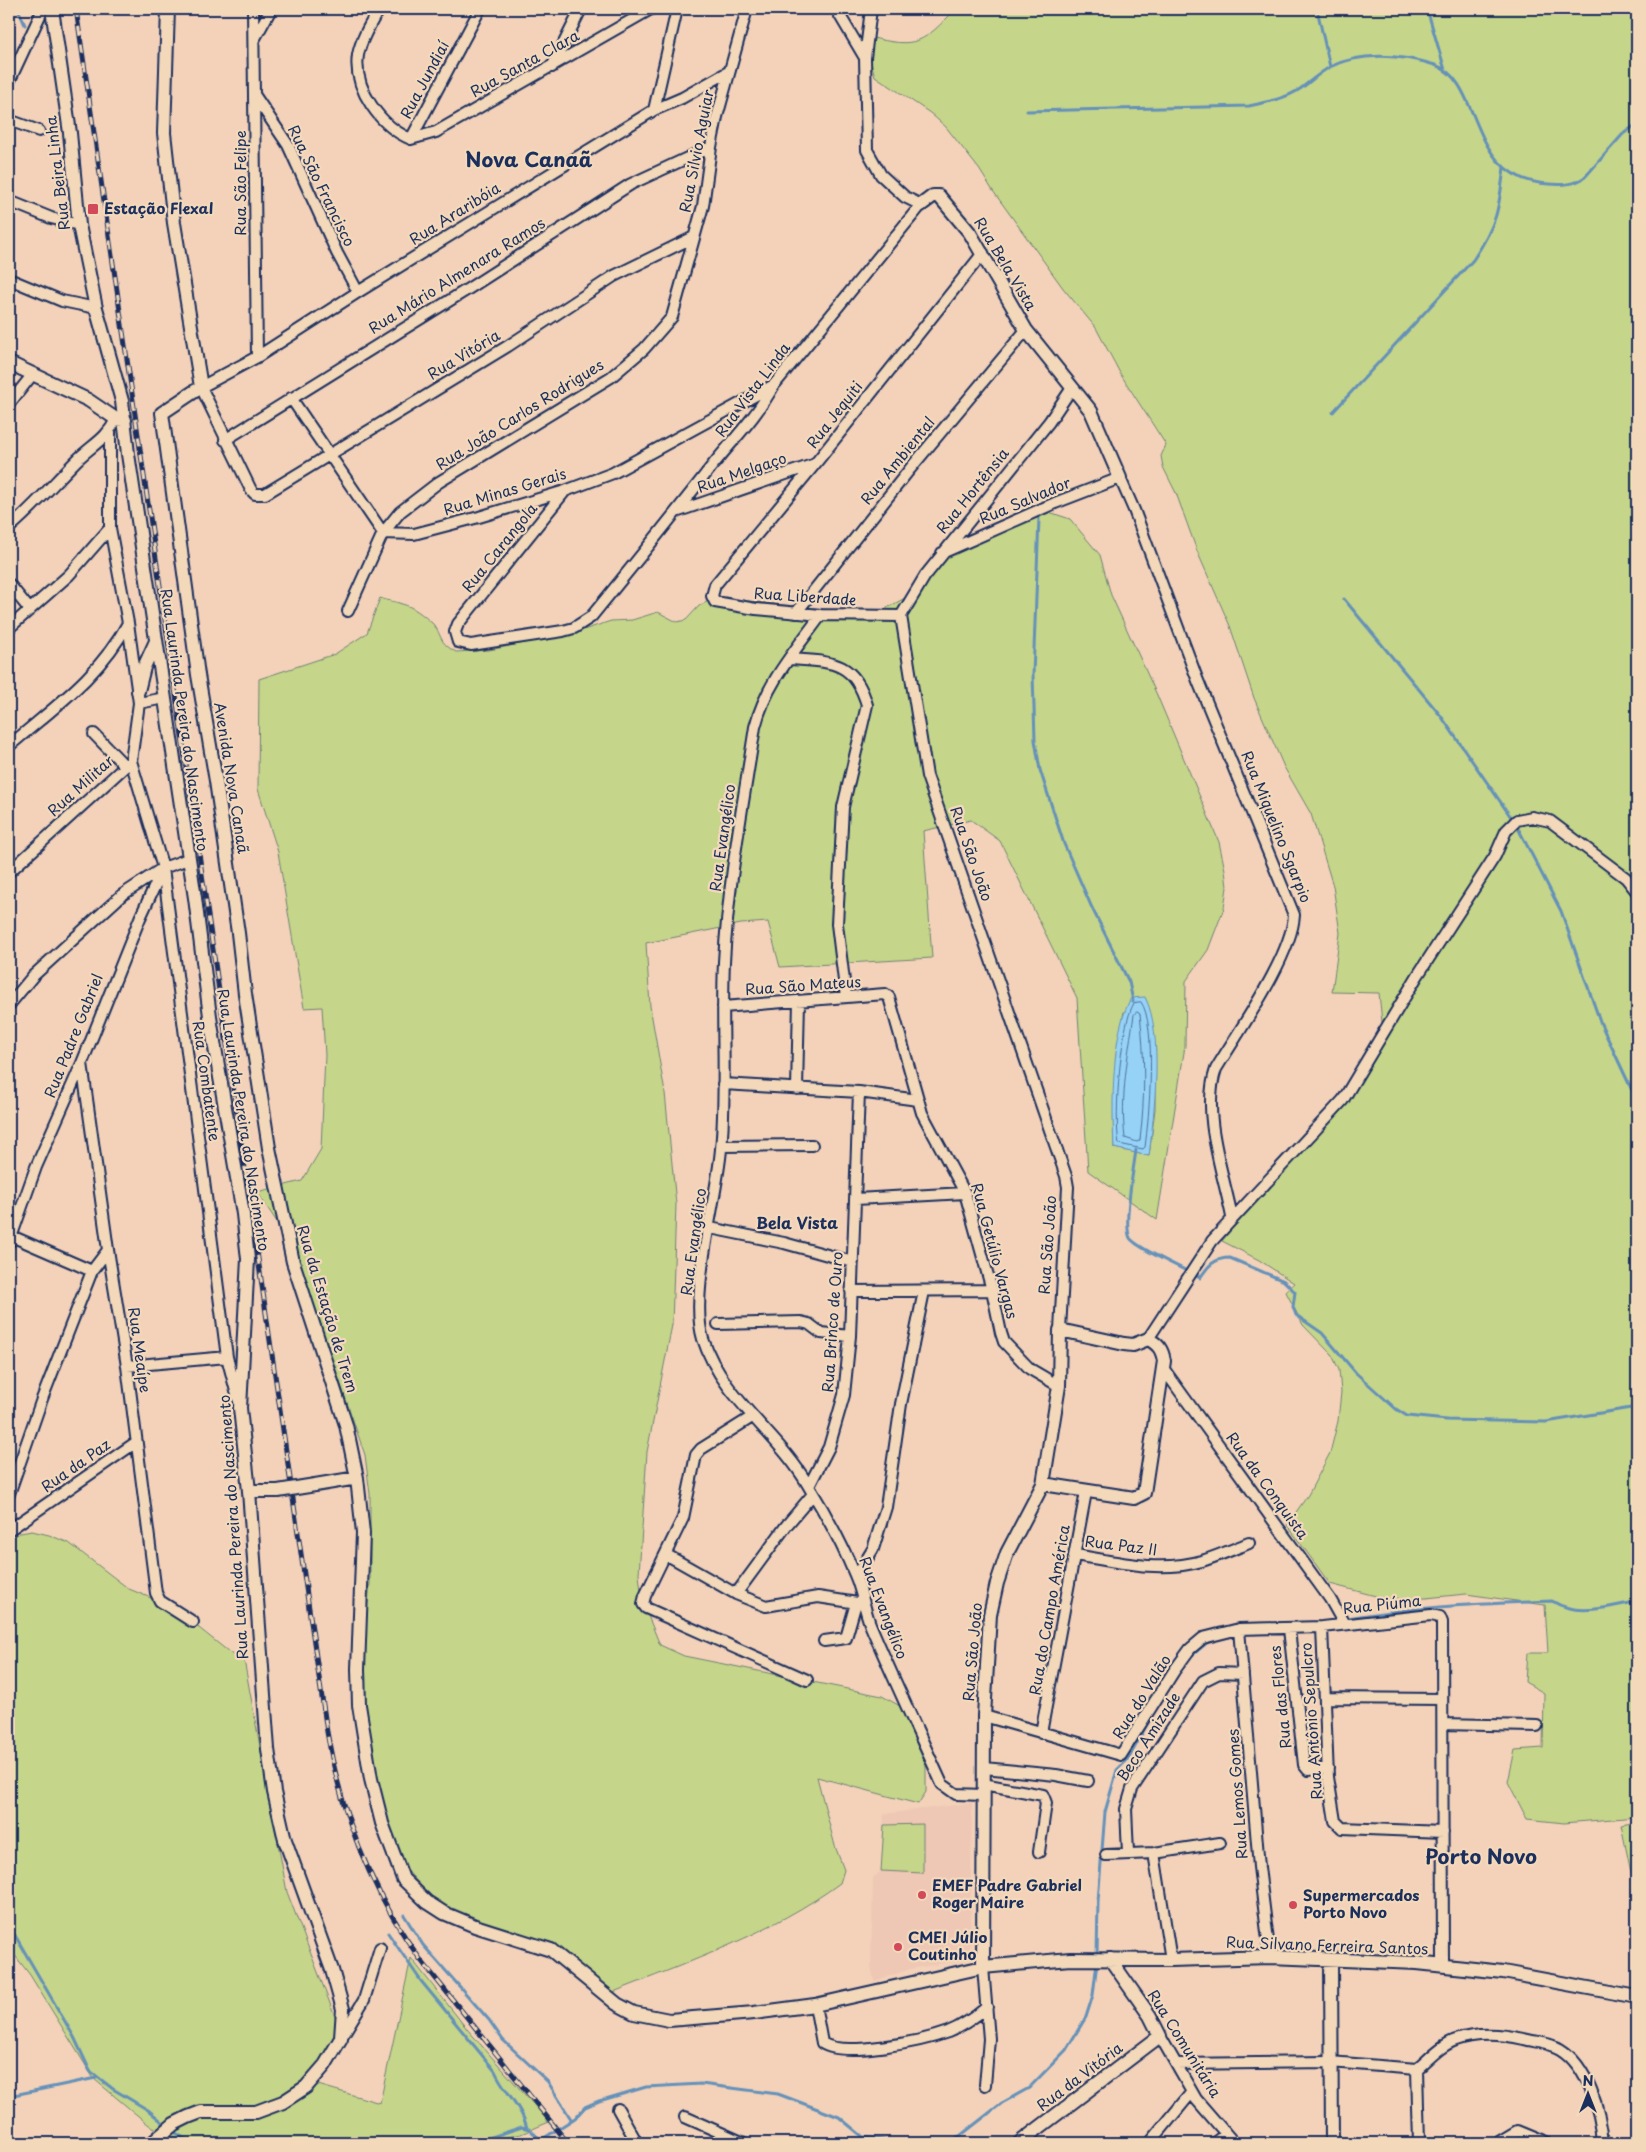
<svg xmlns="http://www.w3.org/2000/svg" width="1646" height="2152" viewBox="0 0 1646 2152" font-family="'Playpen Sans',sans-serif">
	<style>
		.built { fill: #efc7b5 }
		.green { fill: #c5d589; stroke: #708274; fill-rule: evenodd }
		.water { fill: #96d2f6; stroke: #6591b9 }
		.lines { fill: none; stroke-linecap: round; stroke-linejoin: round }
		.shore { stroke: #4c709b; stroke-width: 1 }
		.stream { stroke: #6591b9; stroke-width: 3 }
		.minor-casing { stroke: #1b2f5e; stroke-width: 14 }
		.tertiary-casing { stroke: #1b2f5e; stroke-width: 16 }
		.minor { stroke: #f3d8ba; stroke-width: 10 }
		.tertiary { stroke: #f3d8ba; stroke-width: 12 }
		.rail-casing { stroke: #1b2f5e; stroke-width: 5 }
		.rail { stroke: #f3d8ba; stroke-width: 3; stroke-dasharray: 9; stroke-linecap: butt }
		.tertiary-bridge-casing { stroke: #1b2f5e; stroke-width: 16; stroke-linecap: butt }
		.tertiary-bridge { stroke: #f3d8ba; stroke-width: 12 }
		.poi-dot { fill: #d1495b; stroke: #f3d8ba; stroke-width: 2 }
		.labels { text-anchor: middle; stroke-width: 4.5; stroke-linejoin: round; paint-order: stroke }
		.street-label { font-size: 15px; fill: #1b2f5e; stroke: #f3d8ba }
		.poi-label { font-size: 15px; font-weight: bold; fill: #1b2f5e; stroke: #f3d8ba; text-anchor: start }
		.neighbourhood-label { font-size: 16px; font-weight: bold; fill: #1b2f5e; stroke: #f3d8ba }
		.district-label { font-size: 20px; font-weight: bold; fill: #1b2f5e; stroke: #f3d8ba }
	</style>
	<rect width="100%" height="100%" fill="#f3d2b9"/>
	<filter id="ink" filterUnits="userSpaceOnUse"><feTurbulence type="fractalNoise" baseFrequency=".02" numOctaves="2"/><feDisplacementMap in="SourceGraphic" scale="10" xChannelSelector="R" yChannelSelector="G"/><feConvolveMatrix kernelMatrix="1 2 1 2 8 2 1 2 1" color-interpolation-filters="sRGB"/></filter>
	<g filter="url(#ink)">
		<!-- built -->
		<path class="built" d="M972 1803 970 1959 914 1968 874 1981 871 1966 873 1878 881 1871 884 1814Z"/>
		<!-- green -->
		<path class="green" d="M956 9H1637V1817L1564 1823 1527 1819 1508 1782 1515 1750 1543 1748 1544 1693 1525 1682 1527 1653H1548L1545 1605 1466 1594 1426 1598 1387 1599 1330 1584 1287 1525 1308 1495 1330 1453 1338 1421 1341 1392 1339 1370 1332 1355 1303 1325 1286 1292 1294 1283 1259 1260 1222 1241 1379 1049 1383 1032 1379 993 1332 992 1340 933 1333 886 1311 814 1284 767 1254 698 1230 626 1197 551 1176 493 1163 467 1161 456 1166 445 1121 375 1096 328 1063 288 993 191 979 169 946 127 930 113 875 76 870 60 872 51 869 37C918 49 922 43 956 9Z
			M1040 509 1070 519 1100 555 1111 595 1157 695 1219 842 1225 870 1227 887 1224 908 1208 950 1186 981 1185 1046 1157 1220 1088 1171 1077 998 1000 841 971 820 923 831 932 958 780 967 768 922 741 924 646 943 650 1006 665 1093 676 1204 672 1325 647 1452 639 1574 642 1601 660 1645 684 1656 882 1696 900 1706 926 1765V1792L918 1804 817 1777 835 1846 844 1870 840 1883C772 1933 689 1962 611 1993L509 1932 441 1908 385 1846 375 1825 368 1794 365 1763 360 1682 370 1584V1494L365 1455 293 1246 257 1192 302 1181 321 1149 325 1055 322 1007 304 1008 278 852 258 789 259 679 335 654 367 633 380 598C387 601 395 601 402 604 414 607 423 615 432 623 443 634 437 642 456 652L489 650 571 634 611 621 632 620 658 612 677 622 686 620 699 606 718 596 756 602 870 614 883 610 905 598 947 555ZM1124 1011 1155 1045V1109L1149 1156 1114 1148C1112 1102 1116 1057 1124 1011Z
			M32 1531 49 1535 69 1543 129 1589 156 1600 189 1620 234 1656 244 1660 287 1892 341 2032 335 2052 318 2085 380 2103 411 1958 467 2029 549 2122 521 2134 480 2143H187L149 2125 94 2079 30 1975 10 1949 9 1539 20 1533Z
			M1637 1822V1901L1621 1825Z
			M923 1824V1873L881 1871 884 1825Z"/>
		<!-- water -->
		<path class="water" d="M1145 997C1164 1034 1154 1114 1149 1156L1114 1148C1112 1107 1111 1033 1131 998Z"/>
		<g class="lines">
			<!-- shore -->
			<path class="shore" d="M1141 1002C1157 1023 1149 1119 1145 1147L1143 1149 1119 1144C1114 1117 1120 1026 1134 1003Z
				M1137 1012 1140 1014C1145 1056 1145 1098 1140 1140L1137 1142 1125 1138C1120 1098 1128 1055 1134 1015Z"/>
			<!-- stream -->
			<path class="stream" d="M18 9 25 25
				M1317 9 1330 67
				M1427 9 1445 70
				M1027 111 1249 106C1266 102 1285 99 1300 89 1310 82 1319 73 1330 67 1361 51 1403 55 1435 65 1484 82 1466 180 1549 184 1562 185 1574 185 1585 177L1623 134 1637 124
				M1333 412 1473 260C1497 224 1499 210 1504 167
				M1039 518 1033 675 1035 740 1040 770 1064 844 1092 908 1129 982 1133 1001
				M1344 599 1441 716 1513 820
				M1519 830 1561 911 1601 1024 1637 1101
				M1136 1150C1134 1167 1123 1224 1130 1238 1136 1248 1187 1270 1200 1278 1208 1266 1214 1258 1230 1258L1284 1281 1295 1292 1293 1307 1296 1315 1322 1333 1356 1373 1396 1409 1407 1416 1447 1420 1546 1422 1637 1407
				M1330 1621C1404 1607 1477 1604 1552 1601 1580 1618 1607 1606 1637 1602
				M1191 1656 1209 1641
				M404 1915 423 1945 489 2020 503 2040 548 2082 571 2119
				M9 1925 74 2037 90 2071 113 2089 148 2110 166 2125
				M388 1933 421 1981 495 2071C504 2091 522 2107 527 2128
				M1097 1956 1098 1901 1105 1812 1117 1770 1129 1758 1153 1713
				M9 2096 96 2078
				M173 2131 191 2143
				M473 2143 522 2127 529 2129 541 2140 575 2118 585 2107 599 2101 646 2087 701 2084 778 2094 839 2117 863 2137 904 2143
				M951 2143 1002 2103 1029 2088 1066 2050 1086 2017 1093 1995 1097 1962"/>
			<defs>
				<path id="minor" d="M253 9 257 357
					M379 9C371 23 361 39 358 55 353 89 381 127 411 139
					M836 9 865 58
					M255 38 271 9
					M552 67 581 9
					M9 82 43 9
					M255 96 288 145 337 253 358 292
					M654 110 677 9
					M9 120 39 131
					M411 139 436 132 651 9
					M411 139 480 9
					M9 201 51 218 79 225
					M694 237 614 276 508 346 265 494H255L251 490 201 387 257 357 358 292 654 110 682 98 728 72
					M9 279 62 301 96 308
					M291 398 383 533 414 534 479 517 565 491 613 473 774 385
					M9 404 33 374
					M225 440 468 289 631 184 711 147
					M565 491 458 624 455 632 458 642 471 645 563 631 574 628 591 617C632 567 672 517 712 466 734 439 757 416 774 385L921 205 905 197 881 175 867 150 865 58 871 9
					M679 511 815 464
					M9 528C34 507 54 483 77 460 92 445 107 439 116 419
					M942 553 1055 503 1120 478 1134 510 1198 681 1294 915C1292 956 1238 1032 1216 1069 1201 1113 1223 1172 1232 1217
					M9 584 30 610
					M348 611 383 533 400 512 439 482 611 377 644 349 672 317 703 206 711 147 717 117 747 9
					M796 613 910 469 1026 330
					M821 615C795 651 766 683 755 727 743 805 728 883 724 962 721 1024 727 1087 721 1149 717 1199 689 1294 703 1339 722 1398 778 1433 808 1485 826 1514 842 1544 855 1575 862 1591 864 1608 870 1624 893 1678 918 1731 942 1784L956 1794 983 1795
					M901 616 927 776 1066 1176 1068 1187 1060 1330
					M901 616 821 615 756 609 715 602 712 596 715 585 815 464 983 253
					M901 616 925 576 1049 422 1072 388
					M9 628 69 575 110 528
					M790 659C829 662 854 659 867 705L843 807 837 924 846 997
					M139 703 165 698
					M94 734 125 766
					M9 746C53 708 100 676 128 623
					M131 761 163 868 227 1357 238 1399
					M9 872 131 761 139 703 128 623 110 528V432
					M9 1005 33 976 122 895 163 868
					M723 1007 885 994 889 997 922 1113 965 1193 992 1290 1001 1333 1004 1342 1030 1369 1059 1386
					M82 1063 108 1250 127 1366 156 1593 160 1601 193 1622
					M723 1084 859 1092 918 1100
					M797 1089 799 1001
					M722 1146 812 1145
					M856 1199 965 1193
					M710 1228 784 1243 853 1262
					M9 1235 92 1271
					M9 1243 36 1167 82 1063 140 918 163 868 188 859
					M851 1291 992 1290
					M718 1324 801 1322 809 1324 821 1333 850 1336
					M1148 1339 1212 1241 1343 1100 1418 975 1495 856 1506 831 1517 820 1532 817 1550 821 1626 878 1637 892
					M127 1366 227 1357
					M1163 1368 1330 1599 1344 1624
					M752 1417 701 1449 696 1455 683 1518 645 1596 643 1604 646 1608 807 1680
					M809 1486 829 1447 844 1395 850 1336 859 1092
					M9 1494 42 1399 92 1271 108 1250
					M9 1530 135 1443
					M667 1555 736 1594 766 1606 818 1597 864 1604
					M1075 1555C1117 1562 1160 1573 1202 1561 1218 1556 1234 1549 1249 1543
					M856 1577 873 1549 886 1507 901 1404 924 1291
					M736 1594 786 1526 813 1494
					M1322 1627 1328 1777 1335 1821 1342 1828 1443 1832
					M1239 1629 1259 1867 1270 1957
					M1289 1629 1304 1765 1308 1770 1328 1768
					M824 1641 846 1638 856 1603
					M1325 1698 1442 1699
					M984 1716 1121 1755 1174 1671 1190 1649 1203 1638 1239 1629 1322 1627 1431 1615 1440 1617 1442 1622 1443 1965
					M1443 1724 1537 1726
					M1041 1733 1086 1492
					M984 1768 1056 1775 1088 1781
					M983 1784 1043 1795 1046 1803 1039 1852
					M1128 1853 1126 1809 1132 1789 1203 1681 1219 1673 1243 1674
					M1154 1853 1171 1960
					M1106 1855 1154 1853 1220 1843
					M983 1967 989 2039 985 2085
					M815 2005 822 2043C844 2058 923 2041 948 2032 963 2026 974 2018 987 2007
					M1160 2036 1196 2099 1234 2143
					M341 2038 364 2000 380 1948
					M1176 2064 1330 2062 1417 2069
					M618 2109 637 2143
					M685 2117 744 2143
					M1150 2143 1192 2092
					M1214 2143 1226 2134
					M1419 2143 1417 2069C1429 2059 1441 2045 1456 2040 1478 2032 1502 2034 1524 2039 1535 2042 1550 2043 1560 2049 1588 2066 1601 2113 1603 2143
					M1498 2143 1518 2131 1547 2143"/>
				<path id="tertiary" d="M52 9 70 133 79 225 96 308 122 401 128 454 195 898 211 1024 243 1214 248 1259 240 1408 249 1491 268 1749 274 1792 285 1840 332 1970 343 2009 341 2038 325 2065 306 2087 283 2102 256 2112H201L188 2117 174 2124 152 2143
					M168 9 164 133 174 223 201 387 162 413 198 675 216 781 238 933 245 994 269 1148 293 1262 346 1425 357 1478 363 1533 358 1669 359 1705 371 1779 382 1823 403 1879 427 1902 444 1913 475 1926 551 1950 617 2004 634 2013 669 2020 754 2013 815 2005 983 1967 1070 1959 1171 1960 1270 1957 1417 1963 1503 1972 1637 1997
					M921 205 933 196H939L970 233 1026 330 1091 411 1120 478
					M9 363 88 400 116 419 125 420
					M138 691 144 667 156 641
					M315 1485 357 1478
					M249 1491H278
					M1331 1960 1332 2143
					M983 1967 984 1716 990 1615 997 1583 1007 1553 1043 1484 1059 1386 1060 1330 1124 1344 1133 1345 1148 1339C1158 1344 1162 1349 1164 1361L1144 1493 1134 1498 1043 1484
					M1019 2143 1160 2036 1150 2016 1110 1959"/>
			</defs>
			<!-- minor casing -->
			<use href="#minor" class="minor-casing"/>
			<!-- tertiary casing -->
			<use href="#tertiary" class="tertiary-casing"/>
			<!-- minor -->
			<use href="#minor" class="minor"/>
			<!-- tertiary -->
			<use href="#tertiary" class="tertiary"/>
			<defs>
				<path id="rail" d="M76 9 327 1732C341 1814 371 1891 420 1959L568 2143"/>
			</defs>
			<!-- rail casing -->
			<use href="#rail" class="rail-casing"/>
			<!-- rail -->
			<use href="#rail" class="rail"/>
			<defs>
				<path id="tertiary-bridge" d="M278 1491 315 1485"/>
			</defs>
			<!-- tertiary-bridge casing -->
			<use href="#tertiary-bridge" class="tertiary-bridge-casing"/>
			<!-- tertiary-bridge -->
			<use href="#tertiary-bridge" class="tertiary-bridge"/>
		</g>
	</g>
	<!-- markers -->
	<g class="poi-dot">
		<rect x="87" y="203" width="12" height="12" rx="2.5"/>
		<circle cx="922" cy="1895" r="5"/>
		<circle cx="1293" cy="1905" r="5"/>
		<circle cx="898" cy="1947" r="5"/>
	</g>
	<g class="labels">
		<!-- street labels -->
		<g class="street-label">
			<text transform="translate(525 64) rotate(-29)" y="5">Rua Santa Clara</text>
			<text transform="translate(425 80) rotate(-62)" y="5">Rua Jundiaí</text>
			<text transform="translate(697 151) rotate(-79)" y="5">Rua Silvio Aguiar</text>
			<text transform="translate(58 173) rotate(-97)" y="5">Rua Beira Linha</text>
			<text transform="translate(241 183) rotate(-90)" y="5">Rua São Felipe</text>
			<text transform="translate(321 186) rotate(64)" y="5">Rua São Francisco</text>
			<text transform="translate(455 214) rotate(-32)" y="5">Rua Araribóia</text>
			<text transform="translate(1005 264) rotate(59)" y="5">Rua Bela Vista</text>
			<text transform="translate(457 276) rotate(-32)" y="5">Rua Mário Almenara Ramos</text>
			<text transform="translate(464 355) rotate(-31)" y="5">Rua Vitória</text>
			<text transform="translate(753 390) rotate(-53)" y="5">Rua Vista Linda</text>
			<text transform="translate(520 415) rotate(-32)" y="5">Rua João Carlos Rodrigues</text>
			<text transform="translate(835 415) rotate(-52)" y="5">Rua Jequiti</text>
			<text transform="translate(898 461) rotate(-51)" y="5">Rua Ambiental</text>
			<text transform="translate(742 473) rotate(-19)" y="5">Rua Melgaço</text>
			<text transform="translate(973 491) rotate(-51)" y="5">Rua Hortênsia</text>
			<text transform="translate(505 492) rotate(-17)" y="5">Rua Minas Gerais</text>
			<text transform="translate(1025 501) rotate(-23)" y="5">Rua Salvador</text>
			<text transform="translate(500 548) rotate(-51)" y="5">Rua Carangola</text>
			<text transform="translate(805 597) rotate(4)" y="5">Rua Liberdade</text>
			<text transform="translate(184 720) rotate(82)" y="5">Rua Laurinda Pereira do Nascimento</text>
			<text transform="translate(231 778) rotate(81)" y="5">Avenida Nova Canaã</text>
			<text transform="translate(81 786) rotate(-42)" y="5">Rua Militar</text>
			<text transform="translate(1276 827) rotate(68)" y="5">Rua Miquelino Sgarpio</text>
			<text transform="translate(723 838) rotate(-82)" y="5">Rua Evangélico</text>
			<text transform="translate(971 854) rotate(71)" y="5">Rua São João</text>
			<text transform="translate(803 986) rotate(-4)" y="5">Rua São Mateus</text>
			<text transform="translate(74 1036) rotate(-68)" y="5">Rua Padre Gabriel</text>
			<text transform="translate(206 1081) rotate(82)" y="5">Rua Combatente</text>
			<text transform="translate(243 1120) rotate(81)" y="5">Rua Laurinda Pereira do Nascimento</text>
			<text transform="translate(694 1242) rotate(-82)" y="5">Rua Evangélico</text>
			<text transform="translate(1048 1245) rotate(-86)" y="5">Rua São João</text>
			<text transform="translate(994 1251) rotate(75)" y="5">Rua Getúlio Vargas</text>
			<text transform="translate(327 1309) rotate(73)" y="5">Rua da Estação de Trem</text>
			<text transform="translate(833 1322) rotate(-86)" y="5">Rua Brinco de Ouro</text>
			<text transform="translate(139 1350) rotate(82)" y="5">Rua Meaípe</text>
			<text transform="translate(76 1466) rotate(-35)" y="5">Rua da Paz</text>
			<text transform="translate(1267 1486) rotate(54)" y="5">Rua da Conquista</text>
			<text transform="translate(234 1527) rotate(-94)" y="5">Rua Laurinda Pereira do Nascimento</text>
			<text transform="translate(1121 1546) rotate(7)" y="5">Rua Paz II</text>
			<text transform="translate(1382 1605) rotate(-6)" y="5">Rua Piúma</text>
			<text transform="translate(883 1608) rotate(69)" y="5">Rua Evangélico</text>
			<text transform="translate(1050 1610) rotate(-80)" y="5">Rua do Campo América</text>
			<text transform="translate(973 1652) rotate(-85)" y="5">Rua São João</text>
			<text transform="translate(1142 1697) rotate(-58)" y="5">Rua do Valão</text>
			<text transform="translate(1281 1697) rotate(-96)" y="5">Rua das Flores</text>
			<text transform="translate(1312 1721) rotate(-94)" y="5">Rua Antônio Sepulcro</text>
			<text transform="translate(1149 1737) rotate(-57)" y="5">Beco Amizade</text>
			<text transform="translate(1238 1794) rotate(-94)" y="5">Rua Lemos Gomes</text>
			<text transform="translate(1327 1946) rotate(2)" y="5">Rua Silvano Ferreira Santos</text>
			<text transform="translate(1184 2044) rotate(58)" y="5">Rua Comunitária</text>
			<text transform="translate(1080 2077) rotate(-37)" y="5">Rua da Vitória</text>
		</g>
		<!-- poi labels -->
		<g class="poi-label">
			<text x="104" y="214">Estação Flexal</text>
			<text x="932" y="1891">EMEF Padre Gabriel<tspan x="932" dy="17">Roger Maire</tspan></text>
			<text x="1303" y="1901">Supermercados<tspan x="1303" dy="17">Porto Novo</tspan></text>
			<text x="908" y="1943">CMEI Júlio<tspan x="908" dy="17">Coutinho</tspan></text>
		</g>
		<!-- neighbourhood labels -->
		<g class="neighbourhood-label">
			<text x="797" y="1229">Bela Vista</text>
		</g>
		<!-- district labels -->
		<g class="district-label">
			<text x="529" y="167">Nova Canaã</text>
			<text x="1481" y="1864">Porto Novo</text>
		</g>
	</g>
	<!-- margin -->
	<rect width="1646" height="2152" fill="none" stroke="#f3d8ba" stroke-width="30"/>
	<rect x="15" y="15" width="1616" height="2122" fill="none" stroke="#1b2f5e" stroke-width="2" filter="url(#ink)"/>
	<!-- north arrow -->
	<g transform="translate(1588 2094)" stroke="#f3d8ba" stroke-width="4" paint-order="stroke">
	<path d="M0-4L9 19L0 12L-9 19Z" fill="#1b2f5e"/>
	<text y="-8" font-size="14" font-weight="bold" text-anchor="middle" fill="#1b2f5e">N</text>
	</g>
</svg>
